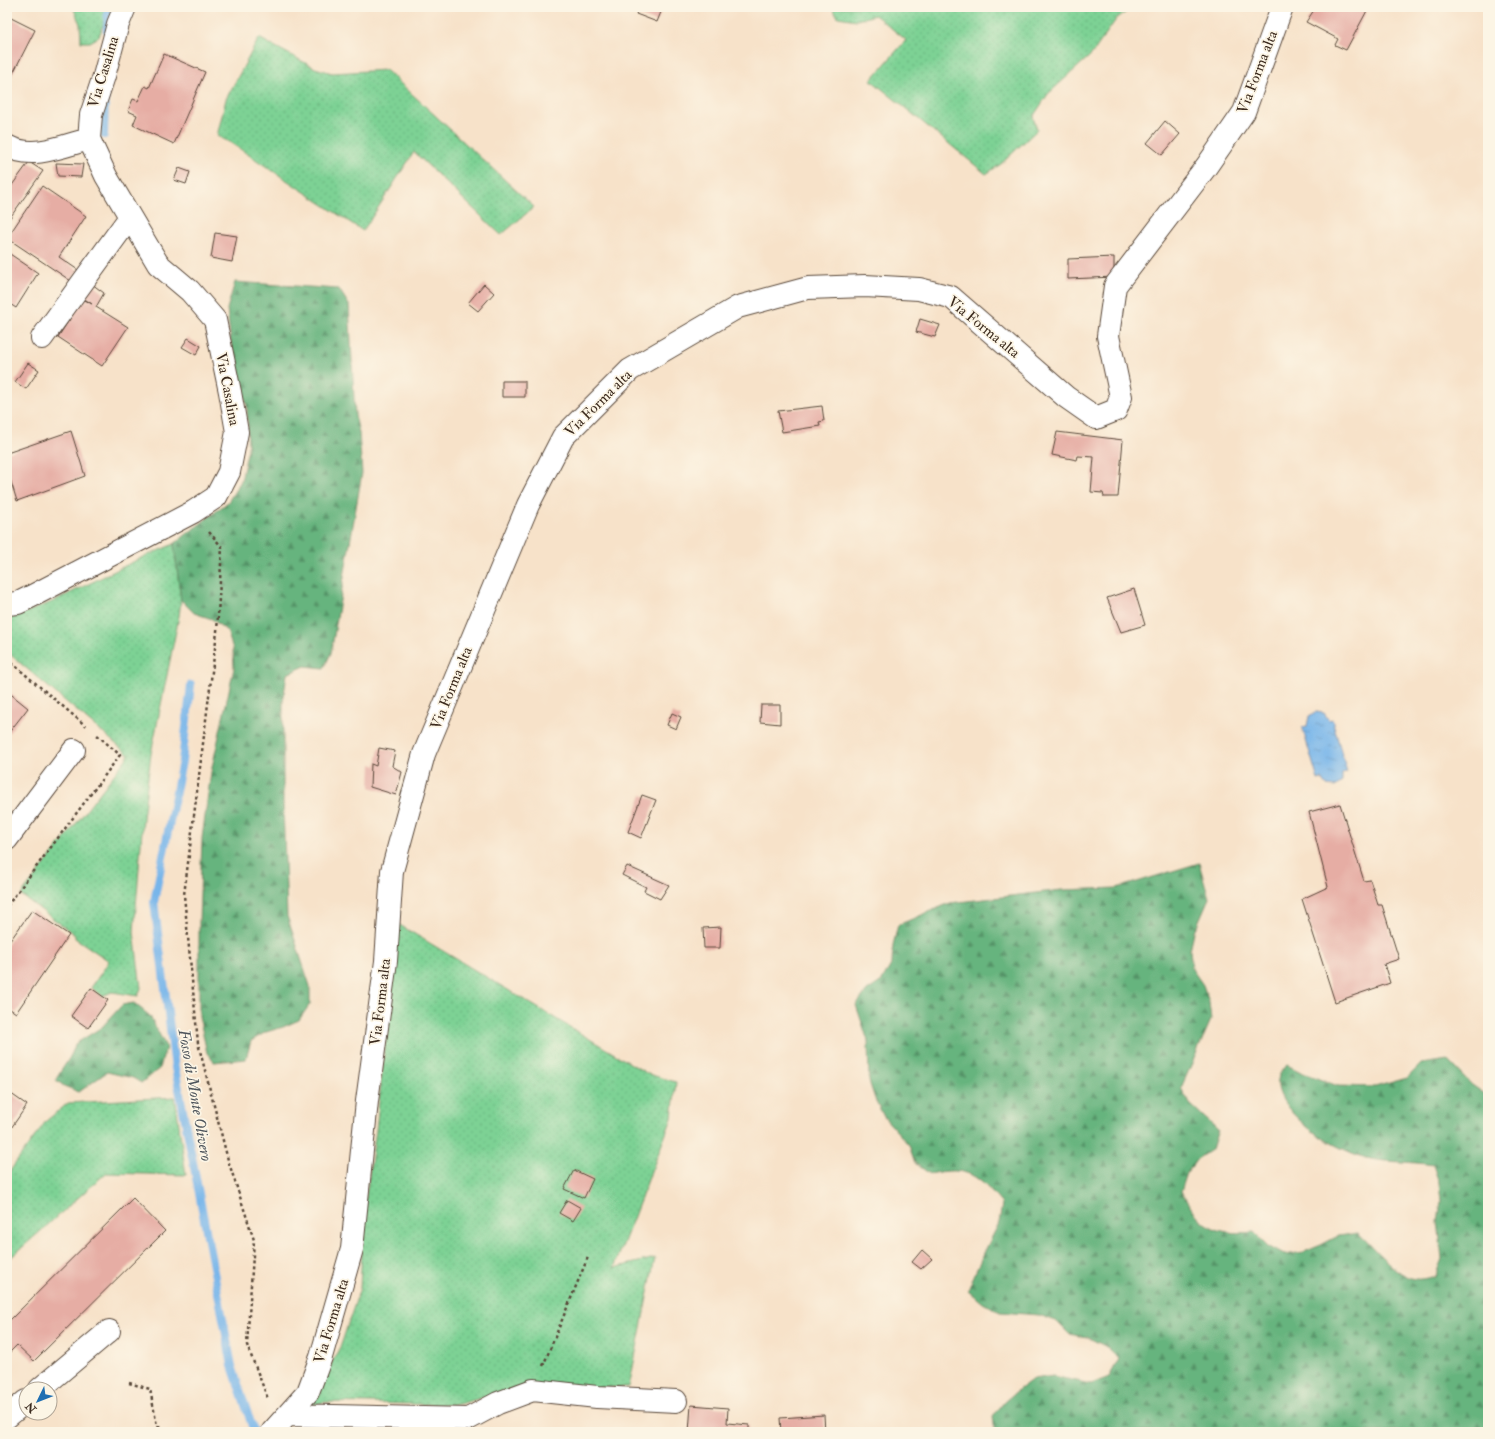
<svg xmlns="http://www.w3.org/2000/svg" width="1495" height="1439" viewBox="0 0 1495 1439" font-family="'IM FELL Double Pica',serif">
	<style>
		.grass { fill: url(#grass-dots); stroke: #5c7e59 }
		.forest { fill: url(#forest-firs); stroke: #506f4e }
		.water { fill: url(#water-ripples); stroke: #597084 }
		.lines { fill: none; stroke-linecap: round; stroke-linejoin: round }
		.stream { stroke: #77b5ea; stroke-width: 8 }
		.building { fill: #e6ada4 }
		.street-casing { stroke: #574638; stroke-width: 24 }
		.path { stroke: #574638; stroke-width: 2.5; stroke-dasharray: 3 3; stroke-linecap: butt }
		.street { stroke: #fff; stroke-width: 22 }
		.labels { text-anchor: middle; stroke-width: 3.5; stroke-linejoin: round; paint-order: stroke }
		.street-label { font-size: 15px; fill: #3b2a1e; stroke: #fcf5e5 }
		.water-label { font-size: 16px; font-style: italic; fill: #4d545b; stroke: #fcf5e5 }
	</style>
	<defs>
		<pattern id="grass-dots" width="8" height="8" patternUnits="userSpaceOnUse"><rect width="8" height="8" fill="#7dd294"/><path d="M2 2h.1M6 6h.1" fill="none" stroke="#6db47f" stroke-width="1.8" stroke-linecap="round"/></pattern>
		<pattern id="forest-firs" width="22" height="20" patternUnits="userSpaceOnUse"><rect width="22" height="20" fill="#66b47e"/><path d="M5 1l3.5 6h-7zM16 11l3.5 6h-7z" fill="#559367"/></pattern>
		<pattern id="water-ripples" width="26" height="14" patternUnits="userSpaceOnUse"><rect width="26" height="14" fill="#77b5ea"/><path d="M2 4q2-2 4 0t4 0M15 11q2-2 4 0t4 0" fill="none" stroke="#6393bd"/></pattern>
	</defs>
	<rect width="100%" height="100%" fill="#fcf5e5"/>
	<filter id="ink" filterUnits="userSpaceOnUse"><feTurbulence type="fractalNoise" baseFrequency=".025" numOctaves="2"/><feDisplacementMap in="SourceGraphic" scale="8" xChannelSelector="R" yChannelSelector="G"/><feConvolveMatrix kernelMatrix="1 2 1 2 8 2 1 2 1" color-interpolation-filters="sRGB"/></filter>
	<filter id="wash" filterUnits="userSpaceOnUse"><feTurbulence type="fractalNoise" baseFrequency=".012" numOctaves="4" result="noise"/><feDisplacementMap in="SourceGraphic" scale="16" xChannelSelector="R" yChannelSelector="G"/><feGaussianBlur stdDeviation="0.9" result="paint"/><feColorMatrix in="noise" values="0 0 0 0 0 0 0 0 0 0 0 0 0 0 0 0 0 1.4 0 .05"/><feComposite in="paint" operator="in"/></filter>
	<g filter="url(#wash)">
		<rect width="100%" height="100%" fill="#f7e2c9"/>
		<!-- grass -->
		<path class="grass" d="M73 7H109L99 37 90 42H81L80 24Z
			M832 7H1134L1117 18 1092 54 1048 94 1033 117 1037 130 1001 164 986 174 871 80 906 40 875 15 857 20 838 17Z
			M259 38 315 68 332 73 386 70 534 207 501 235 414 152 363 231 231 143 217 136 226 99Z
			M174 544 181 600 179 616 151 754 143 818 134 932 141 988 138 996 112 992 102 996 91 988 109 961 75 938V935L21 895 129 755 7 652V620L52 602 141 558Z
			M398 924 648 1074 676 1082 672 1118 614 1268 655 1258 629 1387 516 1389 455 1405 325 1402 309 1406 341 1345 360 1288 364 1209 376 1130Z
			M175 1097 186 1175 106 1173 7 1261V1175L46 1121 68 1103Z"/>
		<!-- forest -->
		<path class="forest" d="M235 282 339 289 349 305 355 415 359 433 362 473 331 653 324 668 305 666 287 674 283 701V806L287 916 310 986V1004L299 1020 283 1027 266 1032 251 1041 246 1059 214 1062 207 1053 199 1016V922L202 838 211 772 234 668 233 649 227 631 212 619 194 613 181 600 174 544 228 502 241 481 248 449 247 407 231 343 227 309Z
			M1199 863 1209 898 1194 932 1190 950 1192 969 1203 985 1209 1002 1211 1020 1181 1088 1190 1104 1218 1130 1212 1149 1197 1159 1187 1173 1181 1191C1199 1225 1215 1236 1254 1232L1268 1246 1284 1255 1304 1252 1321 1245 1338 1236 1358 1233C1372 1245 1397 1278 1417 1279 1422 1280 1430 1277 1435 1276L1442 1259 1438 1221 1441 1202 1439 1183 1433 1165C1412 1161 1378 1163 1360 1156 1346 1151 1330 1143 1318 1135 1299 1122 1260 1088 1287 1065L1303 1073 1338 1086 1375 1087 1407 1078 1421 1064 1448 1060 1472 1085 1488 1096V1432H995L993 1417 1004 1402 1018 1390 1033 1379 1053 1376 1091 1384 1109 1377 1119 1359 1105 1346 1087 1337 1069 1334 1056 1321 1039 1315 1000 1312 983 1303 968 1290 981 1259 999 1223 1002 1204C978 1176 969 1165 930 1174L915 1163 909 1145 884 1117 875 1099 869 1081 868 1041 856 1005 867 991 882 981 892 963 893 945 898 925 950 903 1062 890 1117 888Z
			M134 1003 150 1016 166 1047 160 1068 141 1083 133 1078 107 1072 79 1092 64 1086 56 1080C62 1067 72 1058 75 1044L102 1027 122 1005Z"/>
		<!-- water -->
		<path class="water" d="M1316 712 1324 713 1329 720 1332 719 1347 772 1342 773V782L1335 787 1327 786 1322 779 1318 780 1302 727 1307 726 1309 716Z"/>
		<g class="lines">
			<!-- stream -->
			<path class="stream" d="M107 30 108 7
				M104 135 105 98
				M191 685 182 761 154 902 175 1068 232 1366 253 1429"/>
		</g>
		<g id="blocks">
			<!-- building -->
			<path class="building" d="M639 7H663L657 22 636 14Z
				M1316 7H1369L1346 50 1335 45 1338 39 1306 22Z
				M7 16 35 30 7 85Z
				M164 54 205 72 174 144 133 125 137 115 128 111 133 99 138 101 145 86 149 88Z
				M1165 121 1180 134 1162 155 1147 143Z
				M29 162 43 171 7 222V192Z
				M56 163 83 164 81 177 58 176Z
				M179 168 190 172 186 184 174 180Z
				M42 186 86 216 59 257 78 270 71 281 7 238Z
				M215 233 237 236 232 262 211 258Z
				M7 252 38 273 16 308 7 302Z
				M1114 257V277L1068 279V259Z
				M92 284 104 293 96 307 128 327 102 366 58 337 83 299 92 304 83 298Z
				M484 284 494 293 478 311 468 303Z
				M920 319 940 325 935 337 916 332Z
				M188 338 201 346 196 355 182 347Z
				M28 363 39 370 26 389 15 382Z
				M502 381H525V397H502Z
				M822 406 824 421 819 422 820 426 782 432 778 411Z
				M71 431 85 476 17 501 7 469V453Z
				M1057 432 1123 440 1118 497H1104L1103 493 1091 492 1094 457 1078 456 1077 460 1052 455Z
				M1134 589 1145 625 1121 632 1107 598Z
				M7 691 28 708 7 735Z
				M761 705H780V724L760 722Z
				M672 713 681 717 676 729 667 725Z
				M379 748 395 751 392 766 402 772 396 795 370 787 371 764 376 766Z
				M642 795 656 800 641 838 628 832Z
				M1340 804 1364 881 1370 880 1378 905H1382L1399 959 1384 964 1390 983 1335 1002 1302 899 1328 887 1309 812Z
				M627 866 669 885 660 899 644 891 646 887 622 875Z
				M32 910 69 935 16 1013 7 1007V945Z
				M721 927 720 948H704L703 928Z
				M91 988 108 1000 88 1028 71 1016Z
				M7 1091 27 1105 7 1134Z
				M574 1170 593 1179 584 1198 564 1189Z
				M133 1198 165 1231 34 1361 17 1345 7 1355V1323Z
				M567 1200 581 1208 573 1221 559 1213Z
				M922 1250 932 1259 921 1269 912 1262Z
				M691 1405 728 1408 727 1423 749 1425V1432H689Z
				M824 1415 825 1432H781L780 1418Z"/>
		</g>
	</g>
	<g filter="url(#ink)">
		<use href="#blocks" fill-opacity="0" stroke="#574638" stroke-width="1"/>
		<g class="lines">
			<defs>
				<path id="street" d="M7 146C32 160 63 146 89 139
					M42 338 130 217
					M7 604 18 603 34 595 193 512 216 497 229 472 237 432 230 392 215 320 190 291 158 264 106 176 89 139 91 115 104 76 118 24 125 7
					M7 839 74 750
					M40 1389 109 1331
					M288 1415 468 1419 498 1403 533 1390 597 1397 676 1401
					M7 1417 26 1401
					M272 1432 308 1392 321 1357 352 1249 367 1101 386 961 392 871 424 754 528 505 563 437 630 370 738 307 808 288 865 286 919 289 951 297 1066 397 1096 418 1116 410 1121 397 1108 336 1115 286 1206 167 1244 112 1282 7"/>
			</defs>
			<!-- street casing -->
			<use href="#street" class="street-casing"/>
			<!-- path -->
			<path class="path" d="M209 532 222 547 217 632 184 895 198 1043 228 1160 254 1240 247 1345 268 1399
				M7 659 86 726
				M7 906 120 755 96 734
				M543 1366 588 1257
				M129 1383 150 1389 157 1426 168 1432"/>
			<!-- street -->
			<use href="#street" class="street"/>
		</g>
	</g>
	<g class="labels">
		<!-- street labels -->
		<g class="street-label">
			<text transform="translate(103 72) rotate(-73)" y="5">Via Casalina</text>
			<text transform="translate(1257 72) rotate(-69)" y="5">Via Forma alta</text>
			<text transform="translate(984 327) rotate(39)" y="5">Via Forma alta</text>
			<text transform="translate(228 389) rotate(79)" y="5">Via Casalina</text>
			<text transform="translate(598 403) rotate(-45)" y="5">Via Forma alta</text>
			<text transform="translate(451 688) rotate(-68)" y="5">Via Forma alta</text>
			<text transform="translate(380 1002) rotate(-83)" y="5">Via Forma alta</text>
			<text transform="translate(331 1321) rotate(-73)" y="5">Via Forma alta</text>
		</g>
		<!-- water labels -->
		<g class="water-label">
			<text transform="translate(196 1095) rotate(80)" y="6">Fosso di Monte Olivero</text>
		</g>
	</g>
	<!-- margin -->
	<rect width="1495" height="1439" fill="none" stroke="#fcf5e5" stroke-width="24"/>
	<!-- north arrow -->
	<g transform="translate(38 1401) rotate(227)"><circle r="19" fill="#fcf5e5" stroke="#afa495"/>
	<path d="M0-3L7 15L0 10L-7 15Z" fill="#1f6fb2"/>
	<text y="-6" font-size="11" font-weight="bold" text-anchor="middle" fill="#3b2a1e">N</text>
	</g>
</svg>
